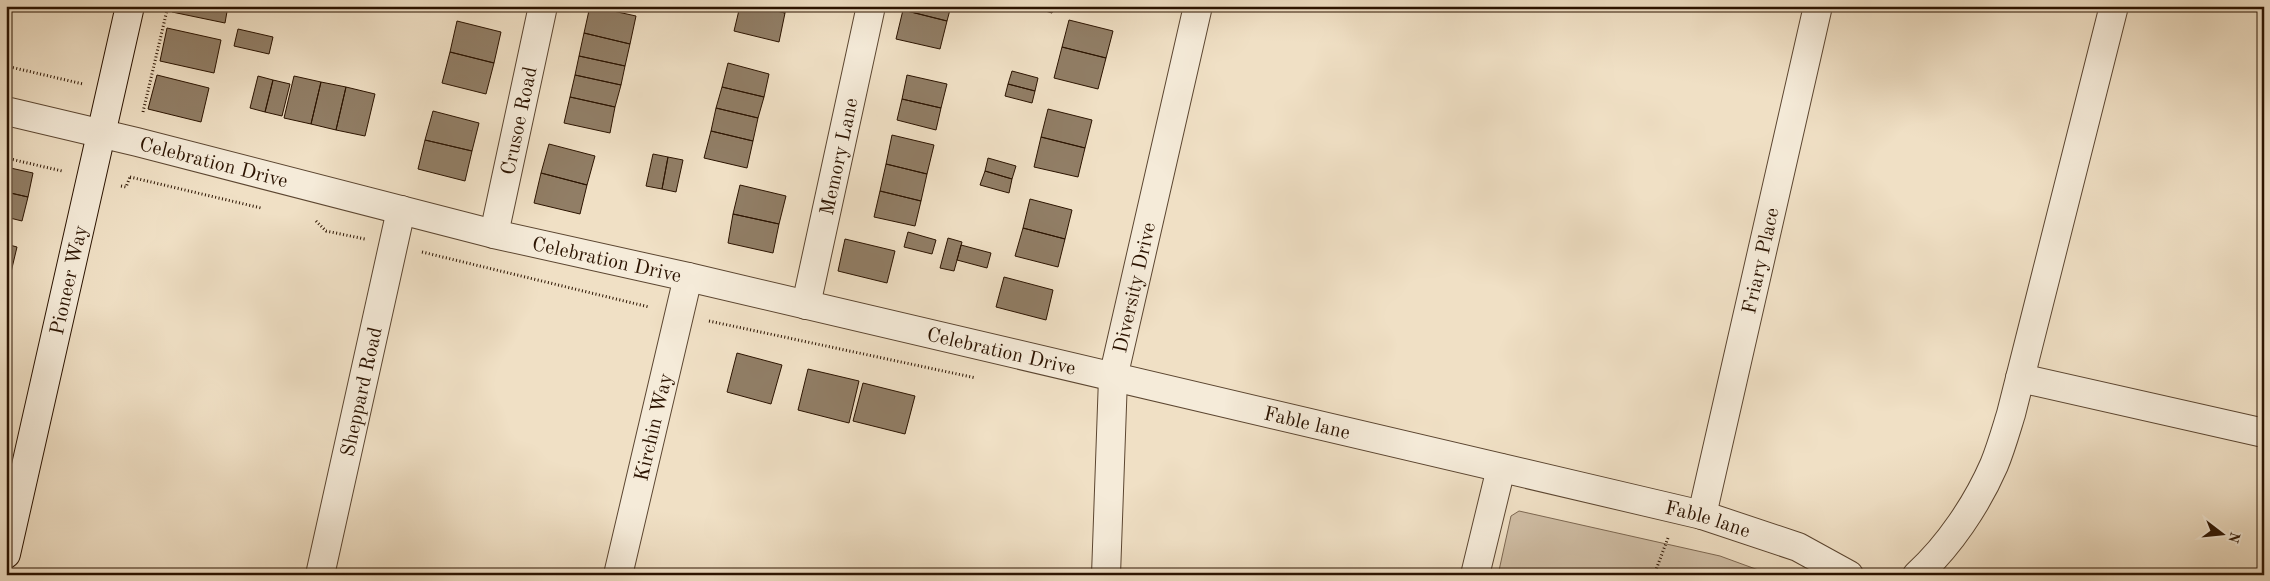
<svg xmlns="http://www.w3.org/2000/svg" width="2270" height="581" viewBox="0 0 2270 581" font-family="'Old Standard TT',serif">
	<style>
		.green { fill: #cfbda4; stroke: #7d6852 }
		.building { fill: #917e66; stroke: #2b1300 }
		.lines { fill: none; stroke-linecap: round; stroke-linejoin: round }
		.street-casing { stroke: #5c4631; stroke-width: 30 }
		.secondary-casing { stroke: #2b1300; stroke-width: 30 }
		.path { stroke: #2b1300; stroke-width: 3; stroke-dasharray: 1 2.5; stroke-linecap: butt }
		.street { stroke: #f5ebd9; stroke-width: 28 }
		.secondary { stroke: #f5ebd9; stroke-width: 28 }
		.labels { text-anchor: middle; stroke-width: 5; stroke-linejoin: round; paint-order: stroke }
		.street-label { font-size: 20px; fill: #2b1300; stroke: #f5ebd9 }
	</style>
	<rect width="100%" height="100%" fill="#f0e0c5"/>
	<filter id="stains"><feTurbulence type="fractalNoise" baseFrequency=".004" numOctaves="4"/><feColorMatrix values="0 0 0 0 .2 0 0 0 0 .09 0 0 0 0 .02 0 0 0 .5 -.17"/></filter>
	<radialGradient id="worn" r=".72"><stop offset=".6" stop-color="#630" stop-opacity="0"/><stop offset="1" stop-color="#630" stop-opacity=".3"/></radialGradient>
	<!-- green -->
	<path class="green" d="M1519 511 1720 556 1772 575H1498L1511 516Z"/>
	<!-- building -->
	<path class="building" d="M173 6H228L225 23 172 12Z
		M590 6 636 16 630 44 584 33Z
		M740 6H758L785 13 779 42 734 31Z
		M758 6H787L785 13Z
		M904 6H951L947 21 903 10Z
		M1028 6H1054L1052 13Z
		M903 10 947 21 940 49 896 39Z
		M1069 20 1113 31 1106 58 1062 47Z
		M457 21 501 32 494 63 450 52Z
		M167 28 221 40 214 73 160 61Z
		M238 29 273 37 269 54 234 46Z
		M584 33 630 44 625 66 579 56Z
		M1062 47 1106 58 1098 89 1054 78Z
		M450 52 494 63 486 94 442 83Z
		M579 56 625 66 621 85 575 75Z
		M728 63 769 74 764 97 722 87Z
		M1012 71 1038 78 1035 91 1008 84Z
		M157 75 209 88 201 122 148 109Z
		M575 75 621 85 615 107 570 97Z
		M907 75 947 84 941 108 902 99Z
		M258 76 273 80 265 112 250 108Z
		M294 76 321 82 311 124 284 118Z
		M273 80 290 84 282 116 265 112Z
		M321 82 346 87 336 130 311 124Z
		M1008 84 1035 91 1032 103 1005 96Z
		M346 87 375 94 365 136 336 130Z
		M722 87 764 97 758 118 716 108Z
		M570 97 615 107 610 133 564 123Z
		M902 99 941 108 936 130 897 120Z
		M716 108 758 118 753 141 711 131Z
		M1048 109 1092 120 1085 148 1041 137Z
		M433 111 479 123 472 151 425 140Z
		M711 131 753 141 747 168 704 158Z
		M892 135 934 145 927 174 886 164Z
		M1041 137 1085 148 1078 177 1034 167Z
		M425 140 472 151 465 181 418 169Z
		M549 144 595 156 587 185 541 173Z
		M653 154 668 157 662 189 646 186Z
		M668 157 683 160 676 192 662 189Z
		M988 158 1016 166 1012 179 985 171Z
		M886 164 927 174 921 201 880 191Z
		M6 167 33 173 28 197 6 192Z
		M985 171 1012 179 1009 193 980 185Z
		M541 173 587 185 580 214 534 203Z
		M740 185 786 196 779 224 733 214Z
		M880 191 921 201 915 226 874 217Z
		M6 192 28 197 22 221 6 217Z
		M1030 199 1072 210 1065 239 1023 228Z
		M733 214 779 224 773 253 728 243Z
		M1023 228 1065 239 1058 267 1015 256Z
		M908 232 936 240 932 254 904 247Z
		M948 238 962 242 954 271 940 268Z
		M845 239 895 251 887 283 838 271Z
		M6 244 17 247 12 268 6 267Z
		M961 245 991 253 987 268 957 260Z
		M6 267 12 268 7 289H6Z
		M1004 277 1053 290 1046 320 996 307Z
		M737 353 782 365 771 404 727 392Z
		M808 369 859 381 849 423 798 410Z
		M863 383 915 396 905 434 853 421Z"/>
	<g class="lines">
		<defs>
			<g id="street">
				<path id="s1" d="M6 111 137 142 494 234 688 277 1702 515 1798 547 1849 575"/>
				<path id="s2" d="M494 234 543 6"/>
				<path id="s3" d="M806 305 871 6"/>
				<path d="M2020 378 2264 433"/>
				<path id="s4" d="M1702 515 1818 6"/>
				<path id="s5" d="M320 575 401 210"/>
				<path id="s6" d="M618 575 688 277"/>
				<path id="s7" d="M1106 575 1113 378 1198 6"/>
				<path d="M1475 575 1501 468"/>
				<path d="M1917 575C1949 546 1977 504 1994 465 2001 448 2006 430 2011 414L2114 6"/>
			</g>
			<g id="secondary">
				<path id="s8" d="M6 554 130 6"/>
			</g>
		</defs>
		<!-- street casing -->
		<use href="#street" class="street-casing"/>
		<!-- secondary casing -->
		<use href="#secondary" class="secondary-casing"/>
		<!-- path -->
		<path class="path" d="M6 66 83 84
			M143 112 168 6
			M6 158 62 171
			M130 177 261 208
			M121 186 126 187 130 177
			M316 221 326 231 365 239
			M422 252 649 307
			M709 321 976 378
			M1654 575 1668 538"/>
		<!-- street -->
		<use href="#street" class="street"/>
		<!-- secondary -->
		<use href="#secondary" class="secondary"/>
	</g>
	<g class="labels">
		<!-- street labels -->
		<g class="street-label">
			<text dy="7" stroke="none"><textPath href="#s2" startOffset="116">Crusoe Road</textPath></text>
			<text dy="7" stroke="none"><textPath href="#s3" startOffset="152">Memory Lane</textPath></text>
			<text dy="7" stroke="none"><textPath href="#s1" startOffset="214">Celebration Drive</textPath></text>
			<text dy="7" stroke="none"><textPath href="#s1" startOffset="619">Celebration Drive</textPath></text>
			<text dy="7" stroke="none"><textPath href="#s4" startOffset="261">Friary Place</textPath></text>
			<text dy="7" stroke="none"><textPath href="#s8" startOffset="281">Pioneer Way</textPath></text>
			<text dy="7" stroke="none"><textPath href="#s7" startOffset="290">Diversity Drive</textPath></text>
			<text dy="7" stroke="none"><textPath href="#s1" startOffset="1024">Celebration Drive</textPath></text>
			<text dy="7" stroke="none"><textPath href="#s5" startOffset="188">Sheppard Road</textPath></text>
			<text dy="7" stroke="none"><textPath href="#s1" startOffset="1338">Fable lane</textPath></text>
			<text dy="7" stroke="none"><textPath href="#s6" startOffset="152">Kirchin Way</textPath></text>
			<text dy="7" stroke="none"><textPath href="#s1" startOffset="1750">Fable lane</textPath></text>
		</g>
	</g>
	<!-- margin -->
	<rect width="2270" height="581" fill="none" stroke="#f0e0c5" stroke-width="25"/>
	<rect x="8" y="8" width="2255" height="566" fill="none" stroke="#2b1300" stroke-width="2.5"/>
	<rect x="12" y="12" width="2245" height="556" fill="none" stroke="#2b1300"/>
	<!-- north arrow -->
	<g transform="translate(2222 534) rotate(106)" stroke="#f5ebd9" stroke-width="4" paint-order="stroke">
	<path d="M0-4L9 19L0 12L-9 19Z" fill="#2b1300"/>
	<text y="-8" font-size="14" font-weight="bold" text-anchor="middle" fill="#2b1300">N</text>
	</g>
	<rect width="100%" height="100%" filter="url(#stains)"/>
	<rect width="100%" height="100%" fill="url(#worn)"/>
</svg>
